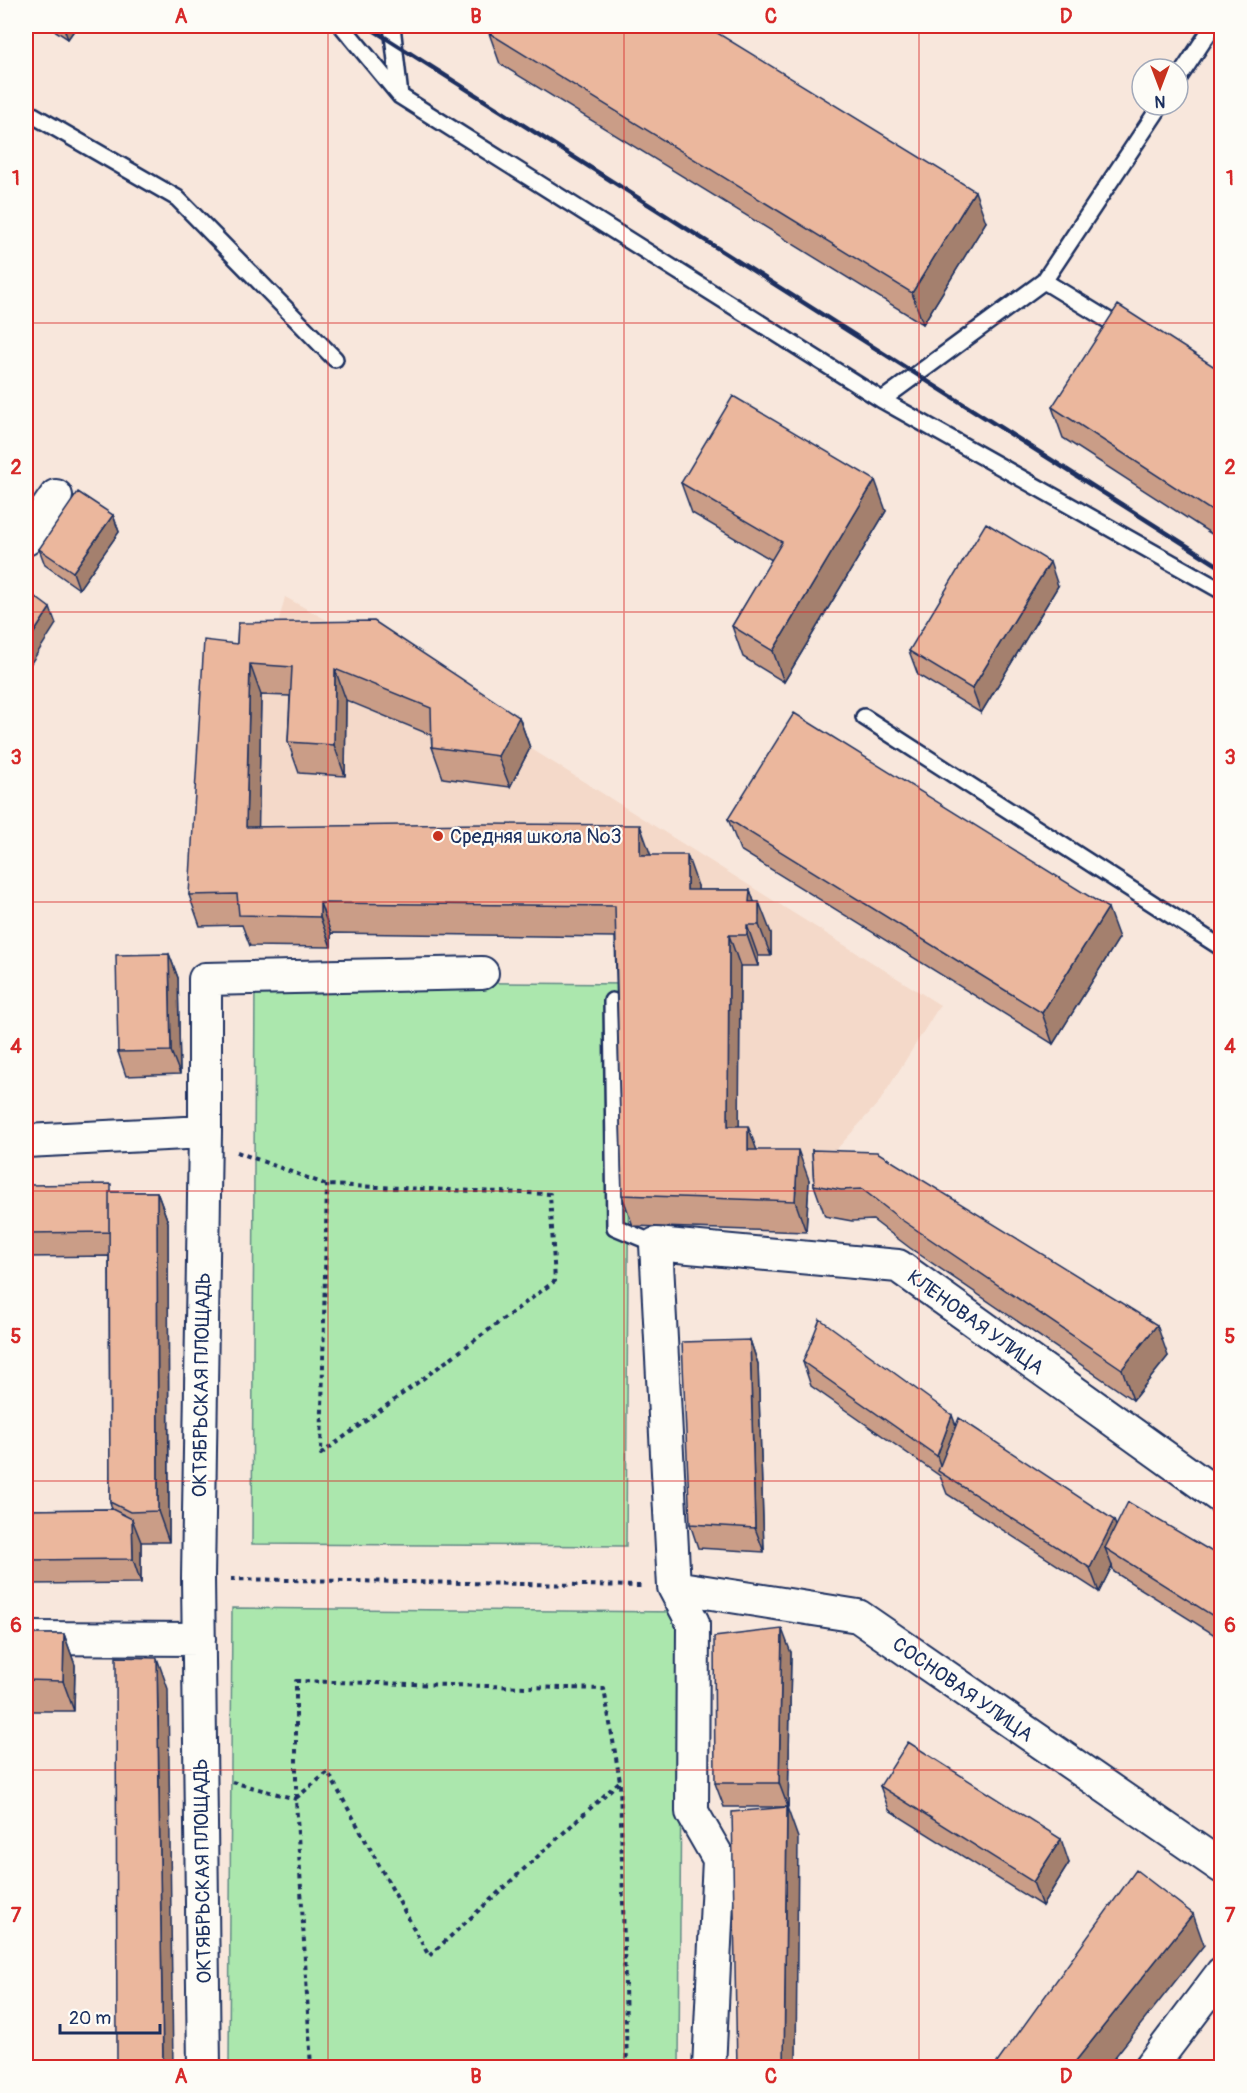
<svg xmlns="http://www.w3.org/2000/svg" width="1247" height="2093" viewBox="0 0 1247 2093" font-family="Pangolin,sans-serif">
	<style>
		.built { fill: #f4d9c9 }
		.green { fill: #abe7ad; stroke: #638b86; stroke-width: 1.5 }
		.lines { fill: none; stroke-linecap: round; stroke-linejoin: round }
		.lane-casing { stroke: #1b2f5e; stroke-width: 20 }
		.street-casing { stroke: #1b2f5e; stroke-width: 36 }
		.path { stroke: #1b2f5e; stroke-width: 4; stroke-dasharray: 4.5 4.5; stroke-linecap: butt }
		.lane { stroke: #fdfcf7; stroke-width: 15 }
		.street { stroke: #fdfcf7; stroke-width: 32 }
		.rail { stroke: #1b2f5e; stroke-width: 4.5 }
		.wall { fill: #ca9d87; stroke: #1b2f5e; stroke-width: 1.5 }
		.shaded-wall { fill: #a4806e; stroke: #1b2f5e; stroke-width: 1.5 }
		.building { fill: #ebb79d; stroke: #1b2f5e; stroke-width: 1.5 }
		.grid { fill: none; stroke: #d62828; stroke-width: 1.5; stroke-opacity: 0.55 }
		.poi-dot { fill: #c8321e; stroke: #fdfcf7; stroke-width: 2 }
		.labels { text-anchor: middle; stroke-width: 4.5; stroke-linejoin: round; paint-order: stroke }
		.poi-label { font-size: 20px; fill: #1b2f5e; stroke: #fdfcf7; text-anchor: start }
		.street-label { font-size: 20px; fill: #1b2f5e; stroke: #fdfcf7 }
		.neatline { fill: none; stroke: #d62828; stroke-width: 2 }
		.grid-label { font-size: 20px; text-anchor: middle; font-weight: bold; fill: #d62828 }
	</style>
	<rect width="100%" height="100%" fill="#f8e7dc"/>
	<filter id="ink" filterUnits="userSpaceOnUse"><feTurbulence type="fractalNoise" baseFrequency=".0167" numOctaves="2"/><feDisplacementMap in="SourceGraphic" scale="12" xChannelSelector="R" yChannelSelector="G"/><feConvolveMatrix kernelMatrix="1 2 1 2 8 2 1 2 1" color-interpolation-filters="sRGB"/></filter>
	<g filter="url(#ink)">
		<!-- built -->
		<path class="built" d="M285 597 385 652 530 748 940 1005 880 1101 809 1180 806 1232 633 1226 626 937 331 933V947L250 946 248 924 200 926Z"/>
		<!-- green -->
		<path class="green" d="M255 981 630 984 626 1546 252 1544Z
			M232 1608 682 1612 679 2067 229 2068Z"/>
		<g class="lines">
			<defs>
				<path id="lane" d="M342 26 400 96 882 400
					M392 26 400 96
					M1178 79 1213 26
					M26 111 177 198 335 359
					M1044 281 1161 105
					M1124 330 1044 281 882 400 1222 591
					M864 717 1222 948
					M612 1001 615 1227 656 1244"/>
				<path id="street" d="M26 539 56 496
					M26 1141 205 1132
					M674 1587 858 1616 1222 1867
					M26 1638 199 1639
					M204 2068 198 1578 205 1132V979L482 973
					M709 2068 719 1859 692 1812 693 1623 674 1587 656 1244 898 1266 1222 1498
					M1150 2068 1222 1973"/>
			</defs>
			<!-- lane casing -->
			<use href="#lane" class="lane-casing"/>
			<!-- street casing -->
			<use href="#street" class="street-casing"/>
			<!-- path -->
			<path class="path" d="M237 1152 327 1185 550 1194 555 1281 321 1454 327 1185
				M231 1579 641 1586
				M232 1782 296 1799
				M296 1798 328 1772 429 1956 619 1782
				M311 2068 296 1799V1681L604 1689 620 1781 627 2068"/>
			<!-- lane -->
			<use href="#lane" class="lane"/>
			<!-- street -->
			<use href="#street" class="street"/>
			<!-- rail -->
			<path class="rail" d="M367 26 1222 568"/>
		</g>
		<!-- wall -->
		<path class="wall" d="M48 26H77L68 39Z
			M489 33 986 222 923 324 500 64Z
			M1221 371V540L1063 438 1052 407Z
			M681 483 886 511 784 682 743 657 732 626 772 560 692 513Z
			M113 515 119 532 79 589 45 565 39 549Z
			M1058 586 981 713 918 675 909 651Z
			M238 623 519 717 530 748 510 787 443 778 432 747 431 735 346 700 345 776 299 773 288 742 290 696 261 695 258 827 651 855 698 886V890H750L754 902 771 933V956H758V966H740L739 1126 757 1150 809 1180 806 1232 633 1226 622 1195 615 937 331 933V947L250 946 242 925 200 926 189 895 237 644Z
			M728 819 1119 938 1053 1044 740 850Z
			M169 954 178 978 180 1074 126 1076 118 1052Z
			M812 1150 1168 1356 1133 1400 910 1248 873 1220 852 1221 825 1216 814 1185Z
			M26 1185 114 1192H157L168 1222 169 1542H141V1583L27 1584 26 1579V1510L112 1509 110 1502 109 1256 26 1257Z
			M750 1340 758 1364 764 1552 698 1548 690 1524Z
			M803 1362 956 1426 1116 1526 1221 1557V1639L1114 1572 1112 1566 1099 1592 947 1494 940 1476 811 1386Z
			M26 1634H64L75 1665 74 1711H26Z
			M791 1653 788 1807H724L715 1783Z
			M880 1786 1069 1863 1042 1906 889 1810Z"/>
		<!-- shaded-wall -->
		<path class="shaded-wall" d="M63 26H77L68 39Z
			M975 191 986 222 923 324 912 293Z
			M875 480 886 511 784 682 773 651Z
			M113 515 119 532 79 589 73 572Z
			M1050 562 1058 586 981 713 972 689Z
			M50 608 56 624 26 671V645Z
			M250 664 261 695 258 857 246 827Z
			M335 669 346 700 345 776 334 745Z
			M519 717 530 748 510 787 498 756Z
			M640 825 651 856 640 855Z
			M687 855 698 886V920L687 890Z
			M750 890 759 916V902L771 933V956L759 925 749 902Z
			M320 903 331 933V947L320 917Z
			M1108 908 1119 938 1053 1044 1042 1013Z
			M747 925 758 956V966L747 935Z
			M729 935 740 966 739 1156 728 1126Z
			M169 954 178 978 180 1074 171 1051Z
			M748 1126 759 1156 748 1150Z
			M798 1150 809 1180 806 1232 795 1201Z
			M157 1192 168 1222 169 1542 158 1511Z
			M1157 1325 1168 1356 1133 1400 1122 1369Z
			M750 1340 758 1364 764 1552 755 1528Z
			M952 1415 961 1439 943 1474 937 1456Z
			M132 1519 141 1542V1583L133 1559Z
			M1114 1520 1122 1544 1105 1548 1112 1566 1099 1592 1090 1568Z
			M782 1629 791 1653 788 1807 779 1783Z
			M64 1634 75 1665 74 1711 63 1681Z
			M157 1658 168 1689 173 2067H163Z
			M787 1807 798 1838 796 2067H784Z
			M1061 1839 1069 1863 1042 1906 1033 1882Z
			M1193 1914 1204 1945 1107 2067H1071Z"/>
		<!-- building -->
		<path class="building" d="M493 26H706L975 191 912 293 489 33Z
			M1118 305 1221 371V517L1052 407Z
			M733 396 875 480 773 651 732 626 782 542 681 483Z
			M78 492 113 515 73 572 39 549Z
			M986 523 1050 562 972 689 909 651Z
			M26 590 50 608 26 645Z
			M374 621 519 717 498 756 432 747 431 708 335 669 334 745 288 742 292 667 250 664 246 827 483 824 640 825V855H687V890H750L749 902H759V925H747V935H729L728 1126H748V1150H798L795 1201 622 1195 615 906 320 903V917L239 915 237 894 189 895 204 640 237 644 238 623Z
			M794 713 1108 908 1042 1013 728 819Z
			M169 954 171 1051 118 1052 116 955Z
			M812 1150 877 1152 1157 1325 1122 1369 899 1218 862 1189 841 1190 814 1185Z
			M111 1184V1192H109V1232L26 1233V1185Z
			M109 1192H157L158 1511 130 1512 110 1502Z
			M820 1319 952 1415 937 1456 803 1362Z
			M750 1340 755 1528 690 1524 682 1342Z
			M959 1418 1114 1520 1090 1568 938 1471Z
			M1128 1502 1221 1557V1621L1105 1548Z
			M112 1509 132 1519 133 1559 26 1560V1510Z
			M782 1629 779 1783H715L714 1637Z
			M26 1634H64L63 1681 26 1680Z
			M116 1657 157 1658 163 2067H117Z
			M908 1742 1061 1839 1033 1882 880 1786Z
			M787 1807 784 2067H737L732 1812Z
			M1136 1870 1193 1914 1071 2067H994Z"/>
	</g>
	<!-- grid -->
	<path class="grid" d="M328 26V2068M624 26V2068M919 26V2068M26 323H1222M26 612H1222M26 902H1222M26 1191H1222M26 1481H1222M26 1770H1222"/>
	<!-- markers -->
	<circle class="poi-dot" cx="438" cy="836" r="6"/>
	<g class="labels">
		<!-- poi labels -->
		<g class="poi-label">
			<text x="450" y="843">Средняя школа №3</text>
		</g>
		<!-- street labels -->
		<g class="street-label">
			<text transform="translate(976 1322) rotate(36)" y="7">КЛЕНОВАЯ УЛИЦА</text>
			<text transform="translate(201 1385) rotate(-89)" y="7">ОКТЯБРЬСКАЯ ПЛОЩАДЬ</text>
			<text transform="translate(963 1689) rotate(35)" y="7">СОСНОВАЯ УЛИЦА</text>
			<text transform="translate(202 1871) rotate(-91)" y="7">ОКТЯБРЬСКАЯ ПЛОЩАДЬ</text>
		</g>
	</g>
	<!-- margin -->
	<rect width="1247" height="2093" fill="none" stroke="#fdfcf7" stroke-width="66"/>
	<!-- north arrow -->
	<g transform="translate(1160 87) rotate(180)"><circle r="28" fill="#fdfcf7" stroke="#a3aaba" stroke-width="1.5"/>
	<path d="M0-4.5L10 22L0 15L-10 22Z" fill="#c8321e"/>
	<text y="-9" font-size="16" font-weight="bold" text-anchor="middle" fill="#1b2f5e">N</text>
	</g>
	<!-- scale -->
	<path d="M60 2024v9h100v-9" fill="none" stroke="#1b2f5e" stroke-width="3"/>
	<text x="69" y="2024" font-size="18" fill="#1b2f5e" stroke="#fdfcf7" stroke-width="4.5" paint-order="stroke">20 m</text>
	<rect x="33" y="33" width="1181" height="2027" class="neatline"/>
	<g class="grid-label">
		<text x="181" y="23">A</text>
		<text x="476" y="23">B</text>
		<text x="771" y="23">C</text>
		<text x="1066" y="23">D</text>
		<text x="16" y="185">1</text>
		<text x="1230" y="185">1</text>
		<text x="16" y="474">2</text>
		<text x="1230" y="474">2</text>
		<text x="16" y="764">3</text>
		<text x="1230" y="764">3</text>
		<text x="16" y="1053">4</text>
		<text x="1230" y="1053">4</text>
		<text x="16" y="1343">5</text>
		<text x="1230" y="1343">5</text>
		<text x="16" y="1632">6</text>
		<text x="1230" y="1632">6</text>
		<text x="16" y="1922">7</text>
		<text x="1230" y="1922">7</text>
		<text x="181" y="2083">A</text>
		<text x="476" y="2083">B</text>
		<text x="771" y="2083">C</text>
		<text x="1066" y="2083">D</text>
	</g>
</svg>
